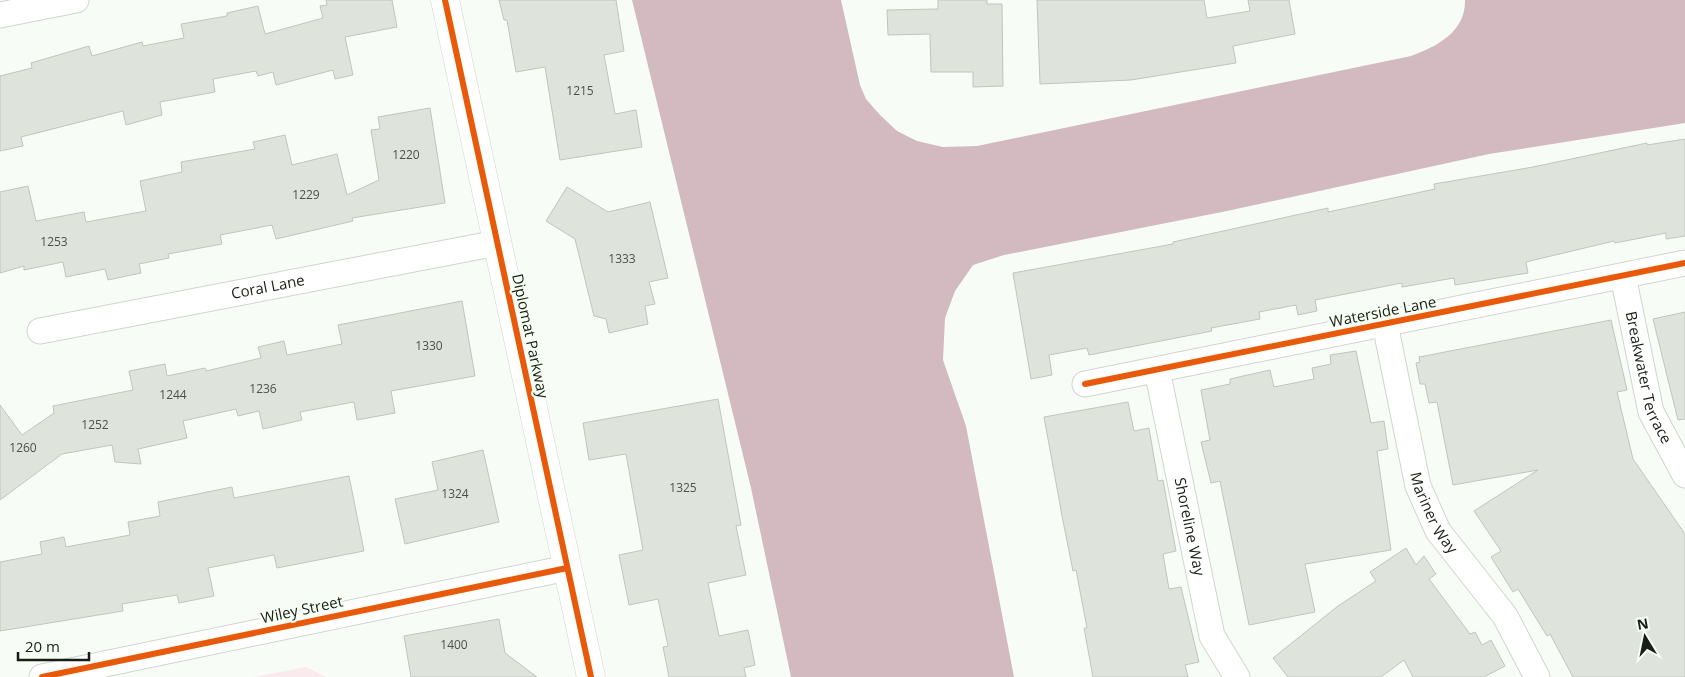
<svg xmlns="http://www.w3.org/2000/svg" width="1685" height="677" viewBox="0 0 1685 677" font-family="'Open Sans',sans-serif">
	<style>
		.green { fill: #faeaed }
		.water { fill: #d3bac0 }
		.building { fill: #dee4dc; stroke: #c0c5bd }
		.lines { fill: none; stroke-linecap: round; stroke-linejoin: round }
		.minor-casing { stroke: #d0d6ce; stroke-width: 27 }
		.tertiary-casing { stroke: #d0d6ce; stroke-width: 29 }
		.minor { stroke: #fefffe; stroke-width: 25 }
		.tertiary { stroke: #fefffe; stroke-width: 28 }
		.cycleway-casing { stroke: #f7fef4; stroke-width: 9 }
		.cycleway { stroke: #e8590c; stroke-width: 6 }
		.labels { text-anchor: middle; stroke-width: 4.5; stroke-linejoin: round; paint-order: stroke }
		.number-label { font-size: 12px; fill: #4b5249 }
		.street-label { font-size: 15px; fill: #171e15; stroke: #f7fef4 }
	</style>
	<rect width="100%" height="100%" fill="#f8fcf6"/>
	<!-- green -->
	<path class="green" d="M306 667 326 677H254Z"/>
	<!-- water -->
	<path class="water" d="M632 0H841L860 85 866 99 880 115 897 131 917 141 943 147 977 146 1411 56C1436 47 1466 32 1465 0H1685V123L1489 154 1227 211 1004 255 973 265 955 291 945 318 943 360 966 426 1014 677H791L751 488Z"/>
	<!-- building -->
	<path class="building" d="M326 0H392L397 27 345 37 353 75 335 79 333 70 276 85 273 72 258 76 256 71 213 79 215 92 160 102 162 115 126 125 123 111 21 137 23 146 0 151V76L32 68 31 63 89 46 92 56 142 42 143 46 184 38 181 24 227 16V13L258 6 265 34 323 18 320 6 327 5Z
		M499 0H616L624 51 604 55 615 114 636 110 642 147 560 160 545 67 516 72 507 20H504Z
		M938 0H987V4H1002L1003 86 973 87V72H931L930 34 888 35 887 10 938 9Z
		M1037 0H1204L1207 18 1250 11 1248 0H1289L1295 34 1233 46 1236 63 1131 80 1040 84Z
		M430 108 445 203 352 218 353 221 276 239 272 225 220 235 222 244 168 254 169 258 139 264 141 273 108 280 105 269 66 277 63 262 24 270V266L0 273V192L28 186 36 221 84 212 86 222 146 211 140 181 182 172 181 162 255 149 253 142 285 135 292 165 337 154 347 195 379 180 371 130 380 129 378 117Z
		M1685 139V236L1666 239V233L1615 243 1614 241 1526 262 1528 273 1455 285 1454 278 1402 287V283L1315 300 1317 311 1298 315 1296 305 1259 312 1260 319 1211 328 1212 331 1089 355 1087 348 1049 355 1052 375 1031 379 1013 273 1173 244V242L1328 208V212L1435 189 1434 184 1533 167 1647 143V145Z
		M567 187 608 212 650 202 668 278 649 282 655 304 645 306 648 324 609 333 606 319 594 316 575 239 546 221Z
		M462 301 475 376 391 391 395 413 357 420 354 402 300 412 302 420 263 429 259 411 238 416 236 409 183 421 187 438 138 449 141 464 115 462 112 445 62 454 0 500V405L22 435 54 413 53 406 133 390 129 371 165 364 167 376 205 368 206 371 261 358 258 347 284 341 287 355 342 344 338 325Z
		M1685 312V419L1678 420 1653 319Z
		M1611 320 1627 390 1617 392 1633 459 1685 534V677H1573L1550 634 1547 636 1518 589 1513 592 1491 557 1501 551 1474 511 1538 470 1453 485 1437 402 1429 403 1425 384H1420L1416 363 1420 362 1419 357Z
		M1356 351 1371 423 1384 421 1388 449 1377 451 1391 550 1305 564 1315 612 1249 625 1220 481 1211 483 1201 442 1210 440 1201 390 1230 384V379L1270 370 1274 387 1314 379 1312 368 1331 364 1330 355Z
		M718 399 741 525 736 526 746 575 708 583 719 636 748 630 755 665 744 668 746 677H669L663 647 668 646 658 599 629 605 619 555 643 550 626 454 589 460 583 423Z
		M1128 402 1134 431 1149 428 1158 481 1163 480 1176 551 1163 554 1169 589 1181 587 1199 662 1185 665 1188 677H1093L1084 628H1087L1076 570 1073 571 1063 521 1044 417Z
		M483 450 499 522 405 544 395 499 438 490 432 462Z
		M349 476 364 551 277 568 274 555 208 568 214 596 179 603 177 595 122 604 123 611 0 631V562L42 554 40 542 64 537 66 547 130 535 128 522 160 516 158 502 232 487 234 498Z
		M1406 548 1416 565 1424 556 1436 574 1429 579 1470 634 1475 632 1482 645 1491 640 1505 666 1484 677H1413L1404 660 1381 677H1288L1273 658 1338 606 1376 581 1370 572Z
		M499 619 505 653 537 677H411L404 636Z"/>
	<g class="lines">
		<defs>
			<g id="minor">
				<path d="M0 15 76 0"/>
				<path id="s1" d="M1623 276 1651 412 1685 475"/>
				<path id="s2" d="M1385 324 1418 486 1438 531 1505 616 1537 677"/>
				<path id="s3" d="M40 331 497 243"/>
				<path id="s4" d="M1157 370 1212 636 1237 677"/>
				<path d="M1085 384 1685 263"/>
				<path d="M42 677 567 568"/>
			</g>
			<path id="tertiary" d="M445 0 591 677"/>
		</defs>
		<!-- minor casing -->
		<use href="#minor" class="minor-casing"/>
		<!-- tertiary casing -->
		<use href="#tertiary" class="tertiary-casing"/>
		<!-- minor -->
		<use href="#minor" class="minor"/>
		<!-- tertiary -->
		<use href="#tertiary" class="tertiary"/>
		<defs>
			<path id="cycleway" d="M445 0 591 677
				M1085 384 1685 263
				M42 677 567 568"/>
		</defs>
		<!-- cycleway casing -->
		<use href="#cycleway" class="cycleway-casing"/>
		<!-- cycleway -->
		<use href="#cycleway" class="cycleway"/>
	</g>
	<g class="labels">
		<!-- number labels -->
		<g class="number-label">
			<text x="580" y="95">1215</text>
			<text x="406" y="159">1220</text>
			<text x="306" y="199">1229</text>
			<text x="54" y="246">1253</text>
			<text x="622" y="263">1333</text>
			<text x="429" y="350">1330</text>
			<text x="263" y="393">1236</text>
			<text x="173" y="399">1244</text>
			<text x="95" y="429">1252</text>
			<text x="23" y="452">1260</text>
			<text x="683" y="492">1325</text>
			<text x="455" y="498">1324</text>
			<text x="454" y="649">1400</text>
		</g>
		<!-- street labels -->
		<g class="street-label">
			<text dy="5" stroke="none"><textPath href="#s3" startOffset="232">Coral Lane</textPath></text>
			<text transform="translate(1383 312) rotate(-11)" y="5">Waterside Lane</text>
			<text transform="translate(530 336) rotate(78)" y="5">Diplomat Parkway</text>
			<text dy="5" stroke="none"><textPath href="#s1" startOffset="105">Breakwater Terrace</textPath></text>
			<text dy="5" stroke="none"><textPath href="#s2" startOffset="196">Mariner Way</textPath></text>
			<text dy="5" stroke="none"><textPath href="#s4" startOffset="160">Shoreline Way</textPath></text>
			<text transform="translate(302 610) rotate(-12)" y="5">Wiley Street</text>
		</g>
	</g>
	<!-- north arrow -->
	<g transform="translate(1645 637) rotate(350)" stroke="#f7fef4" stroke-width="4" paint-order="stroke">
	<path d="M0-4L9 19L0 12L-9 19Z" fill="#171e15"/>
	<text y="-8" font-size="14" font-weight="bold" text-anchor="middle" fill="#171e15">N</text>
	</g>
	<!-- scale -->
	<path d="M18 652v8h71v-8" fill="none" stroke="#171e15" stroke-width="2.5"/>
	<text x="25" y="652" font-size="15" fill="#171e15" stroke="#f7fef4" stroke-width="4" paint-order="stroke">20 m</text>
</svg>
